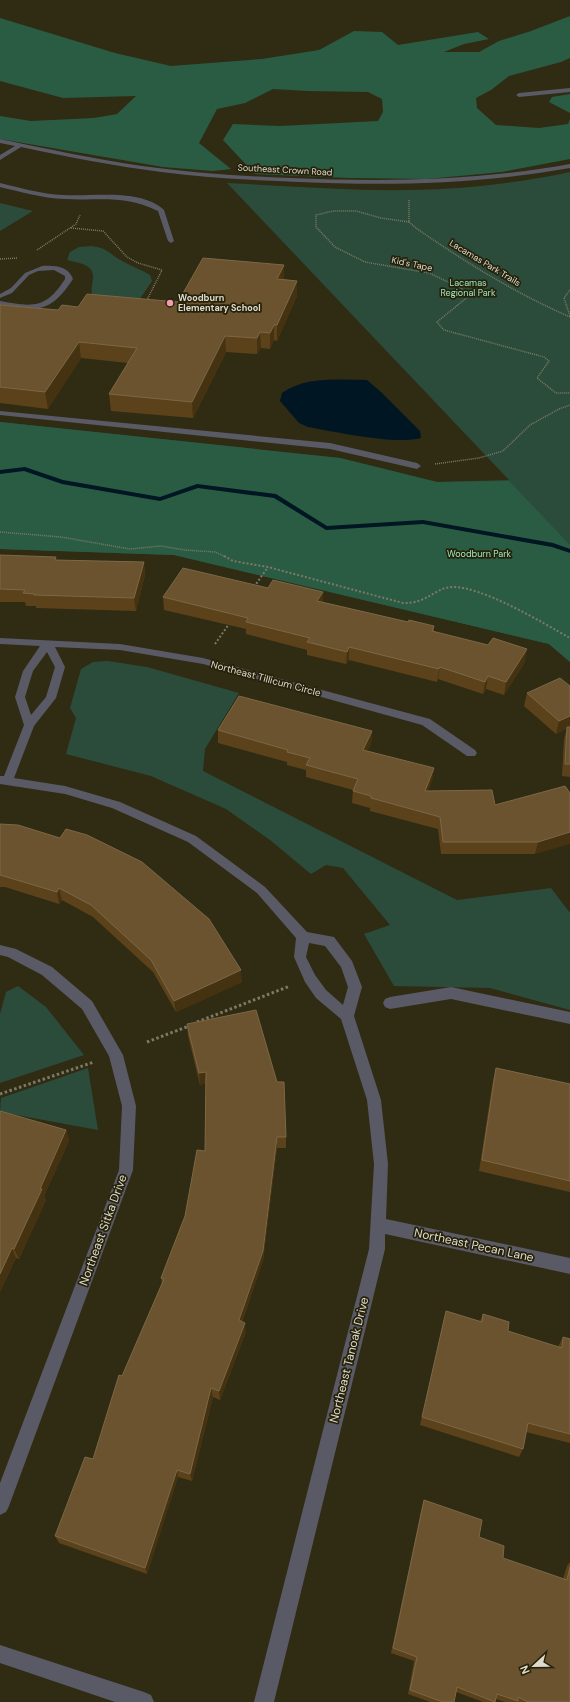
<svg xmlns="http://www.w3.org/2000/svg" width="570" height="1702" viewBox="0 0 570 1702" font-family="'DM Sans',sans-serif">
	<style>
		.green { fill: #2b4c3b }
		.forest { fill: #2a5c44 }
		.water { fill: #001623 }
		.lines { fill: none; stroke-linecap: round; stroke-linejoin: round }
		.stream { fill: #001623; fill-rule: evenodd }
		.path-far2 { stroke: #7d7965; stroke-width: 1.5; stroke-dasharray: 1 1; stroke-linecap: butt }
		.path-far1 { stroke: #7d7965; stroke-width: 2; stroke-dasharray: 2 2; stroke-linecap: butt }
		.path { stroke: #7d7965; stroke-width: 3; stroke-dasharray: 2.5 2.5; stroke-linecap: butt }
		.minor { fill: #595a65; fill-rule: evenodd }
		.wall { fill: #5c421b }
		.shaded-wall { fill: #443210 }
		.building { fill: #6a532e; stroke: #7c6847 }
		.poi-dot { fill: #f19ab1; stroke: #26210a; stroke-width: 1.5 }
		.labels { text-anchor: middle; stroke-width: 3.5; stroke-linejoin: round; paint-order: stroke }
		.far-street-label { font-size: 9px; fill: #dedbcd; stroke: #26210a }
		.far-park-label { font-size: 9px; fill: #9ae9c0; stroke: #26210a }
		.far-poi-label { font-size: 9px; font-weight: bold; fill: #dedbcd; stroke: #26210a; text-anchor: start }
		.street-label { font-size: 10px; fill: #dedbcd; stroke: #26210a }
		.near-street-label { font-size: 12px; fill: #dedbcd; stroke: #26210a }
	</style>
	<rect width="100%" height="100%" fill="#302b13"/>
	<!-- green -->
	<path class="green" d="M570 172V662L549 644 174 555 0 549V422L340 458 437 482 509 480 227 183C289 186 351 191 413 190 466 189 518 183 570 172Z
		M0 203 33 211 0 231Z
		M91 246C109 248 110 255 124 262 133 267 142 270 150 275L152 281 135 306 92 295C91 289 92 285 93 279 95 264 78 263 67 260L70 252 79 247Z
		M108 661 147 667 239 693 205 749 203 771 457 900 551 888 570 913V1010L490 988 394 986 364 934 390 925 343 868 326 865 311 874 270 840 226 809 151 776 66 754 76 718 70 708 81 669 93 662Z
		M18 986 46 1007 84 1055 0 1083V1014L6 992Z
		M88 1068 98 1130 0 1112 1 1098Z"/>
	<!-- forest -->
	<path class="forest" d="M570 16V58L561 62 509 76 491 90 476 98 477 108 496 125 539 128 568 124 570 119V159L502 172 427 179 350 178 255 174 223 140 233 124 280 126 378 121 383 112 382 99 368 92 308 91 273 89 245 103 217 109 199 143 231 169 213 171 163 167 0 139V116L31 121 94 118 117 114 136 96 63 98 0 81V18L115 53 171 66 262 59 319 50 354 31 382 32 398 45 478 32 489 39 464 44 444 52H479L499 41 531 31Z
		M570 94V113L549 102 552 97Z
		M0 422 340 458 437 482 509 481 570 545V662L549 644 174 555 0 549Z"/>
	<!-- water -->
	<path class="water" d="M367 380 381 392 420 431 421 438C395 445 336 432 308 427L299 423 280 401 282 393C306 376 339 380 367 380Z"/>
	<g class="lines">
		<!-- stream -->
		<path class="stream" d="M25 467 63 480 160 497 197 484 276 494 327 526 423 520 553 543 570 549V553L552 547 423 524 326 530 274 498 198 488 160 501 62 484 24 471 0 474V470Z"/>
		<!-- path-far2 -->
		<path class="path-far2" d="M409 200V222L416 228C465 262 515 293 570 317
			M409 222 381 218 356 211H333L316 215V227L335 247 365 262 429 273 461 288 470 295 437 322 444 330 544 357 549 361 537 378 556 393H570
			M71 228 103 231 127 257 138 263 162 270 146 302
			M37 250 76 224 80 215
			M0 259 18 258
			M570 290 564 298 570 316
			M435 464 479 458 503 451 530 425 559 409 570 405
			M0 532 61 537 130 549 161 546 185 550 215 552 226 557"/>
		<!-- path-far1 -->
		<path class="path-far1" d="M224 556 233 561 268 567 403 603C427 604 434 588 452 587 482 586 543 623 570 638
			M254 587 268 567
			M215 644 229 624"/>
		<!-- path -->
		<path class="path" d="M197 1022 290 986
			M147 1042 189 1026
			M0 1094 94 1062"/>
		<!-- minor -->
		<path class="minor" d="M570 88V92L519 97 516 95 519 93Z
			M0 139C47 149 95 159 142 166 191 173 241 176 290 178 384 182 477 181 570 164V168C480 184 391 186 299 182 253 180 207 178 161 172 114 166 68 157 21 147L0 160V155L15 146 0 143Z
			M0 183C21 188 41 194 63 195 93 197 140 188 164 210L174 241 171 243 168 241 158 211C122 194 102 201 64 199 42 198 21 192 0 187Z
			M42 266C53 265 69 266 73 279 51 313 37 312 0 305V301C33 307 46 309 65 279V276L54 270 38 271 29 275 12 293 0 298V294L11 288 25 273Z
			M0 411 330 443 417 463 421 466 417 469 330 449 0 415Z
			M0 638 120 644 203 658 430 719 475 750 477 753 475 756H467L422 725 203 664 120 650 55 647 65 667 56 698 34 726 14 778 65 786 120 802 196 836 265 887 307 932 334 937 352 961 362 987 354 1016 381 1100 388 1164 386 1219 570 1258V1274L385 1234V1249L274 1702H254L369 1249 374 1164 367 1100 341 1019 316 998 305 982 294 957 296 938 257 893 188 842 112 808 65 794 0 784V776H4L24 725 15 697 23 671 40 646 0 644ZM47 652 55 667 46 697 31 715 25 697 33 671ZM309 943 325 946 341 967 348 987 343 1005 326 990 315 975 306 957Z
			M0 945 16 949 52 967 92 1001 123 1055 136 1106 133 1170 9 1506 6 1512 0 1515V1483L119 1170 122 1106 109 1056 82 1009 42 975 8 957 0 955Z
			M451 987 570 1012V1024L451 999 390 1009 385 1007 383 1003 385 999 390 997Z
			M0 1645 144 1692 151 1695 154 1702H115L0 1663Z"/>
	</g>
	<!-- wall -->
	<path class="wall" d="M284 265V279L297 281V296L277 341 274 340 270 349 261 348 257 354 226 352 193 418 111 411 109 394 128 363 81 358 48 409 0 403V305L58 310 78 307 178 302Z
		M0 555 56 560 144 562 145 575 136 611 36 608V606H26L25 602H0Z
		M268 588 323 592V602L408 622 434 626V632L525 662 504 695 486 689 483 694 438 679 437 682 349 660 346 664 307 655V650L246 634V629L164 610 163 597Z
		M570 686V727H569H570V777L562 776 564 739 567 728 556 734 524 706 527 693Z
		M218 730 372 731 371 744 367 751 434 768 432 780 428 791 495 805 565 786 535 854H441L438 829 370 811V808L352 803 353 790 306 777V770L287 765V762L218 743Z
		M0 824 242 982 176 1012 153 972 93 917 62 900 59 904 5 887H0Z
		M187 1024 286 1137V1148H277L263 1261 242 1322 246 1332 220 1400 213 1397 192 1481 178 1477 147 1574 59 1543 55 1536 93 1459 122 1376 162 1285 161 1278 185 1216 205 1151 206 1083 200 1085 188 1036Z
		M496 1068 570 1084V1192L479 1171 493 1080Z
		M0 1111 66 1130 69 1141 44 1196 46 1200 19 1259 16 1258 0 1292Z
		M446 1311 480 1321 483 1314 508 1331 558 1347 563 1337 570 1339V1443L526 1432 523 1449 519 1457 420 1425Z
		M424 1500 479 1537 503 1558 563 1579 567 1566 570 1562V1702H505L496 1699 495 1702H483L456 1692 454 1702H430L408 1694 414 1661 391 1653 422 1507Z"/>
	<!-- shaded-wall -->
	<path class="shaded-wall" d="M284 265V280L277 279Z
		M297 281V296L277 341V325Z
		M274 325V340L270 349V333Z
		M260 332 261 348 257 354V338Z
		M225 336 226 352 193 418 192 402Z
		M79 342 81 358 48 409 45 392Z
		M144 562 145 575 136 611 134 598Z
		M323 592V604L317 601Z
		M349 647V660L346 664 347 652Z
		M527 649 525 662 504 695 506 682Z
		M440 667 438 679 437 682 439 669Z
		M488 676 486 689 483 694 485 682Z
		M570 716V727L556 734 559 721Z
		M372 731 371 744 362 762 363 750Z
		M434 768 432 780 423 803 425 791Z
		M570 832V844L535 854 538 842Z
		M59 888 62 900 59 904 57 892Z
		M241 970 242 982 176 1012 174 1001Z
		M206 1072 207 1083 200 1085 199 1073Z
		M66 1130 69 1141 44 1196 46 1200 19 1259 14 1249 40 1189Z
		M277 1137V1148L263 1261 239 1329V1320Z
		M12 1248 16 1258 0 1292V1274Z
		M245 1323 246 1332 220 1400 219 1391Z
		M211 1388 213 1397 192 1481 190 1474Z
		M177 1470 178 1477 147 1574 145 1568Z"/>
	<!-- building -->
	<path class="building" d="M203 258 284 265 277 279 297 281 277 325H274L270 333 260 332 257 338 225 336 192 402 109 394 137 348 79 342 45 392 0 387V305L58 310 62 305 78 307 87 294 178 302Z
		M0 555 56 557 55 560 144 562 134 598 34 595V594L23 593 25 590 0 589Z
		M183 568 268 588 273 580 323 592 317 601 408 622 409 620 434 626 432 631 488 645 493 638 527 649 506 682 488 676 485 682 440 667 439 669 349 647 347 652 307 642 310 638 246 622 248 618 163 597Z
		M560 678 570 686V716L559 721 527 693Z
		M239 696 372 731 363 750 434 768 425 791 492 790 495 805 565 786 570 793V832L538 842H443L440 817 371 798V796L353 791 358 779 306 765 310 758 287 752 288 750 218 730Z
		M567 727H570V764H565Z
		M0 824 18 825 60 838 66 829 87 835 142 862 209 919 241 970 174 1001 151 960 91 905 59 888 57 892 0 875Z
		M256 1010 277 1082H284L286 1137H277L263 1251 239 1320 245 1323 219 1391 211 1388 190 1474 177 1470 145 1568 55 1536 85 1457 93 1459 119 1375 122 1376 164 1279 161 1278 185 1216 197 1150 205 1151 206 1072 199 1073 187 1024Z
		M496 1068 570 1084V1181L482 1160Z
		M0 1111 66 1130 40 1189H42L14 1249 12 1248 0 1274Z
		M446 1311 482 1322 483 1314 509 1322 508 1331 562 1348 563 1337 570 1339V1434L528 1423 523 1449 422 1417Z
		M424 1500 482 1520 479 1537 504 1546 503 1558 567 1580 570 1567V1702H528L518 1697V1701L497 1694 495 1702 457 1687 454 1702H443L410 1690 417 1657 393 1648Z"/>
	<!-- markers -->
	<circle class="poi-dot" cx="170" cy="303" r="4"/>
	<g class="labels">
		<!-- far-street labels -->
		<g class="far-street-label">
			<text transform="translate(285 170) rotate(3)" y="3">Southeast Crown Road</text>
			<text transform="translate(485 263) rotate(31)" y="3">Lacamas Park Trails</text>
			<text transform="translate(412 264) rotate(12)" y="3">Kid's Tape</text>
		</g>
		<!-- far-park labels -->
		<g class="far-park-label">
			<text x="468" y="286">Lacamas<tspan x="468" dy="10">Regional Park</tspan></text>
			<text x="479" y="557">Woodburn Park</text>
		</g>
		<!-- far-poi labels -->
		<g class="far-poi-label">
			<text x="178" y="301">Woodburn<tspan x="178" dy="10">Elementary School</tspan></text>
		</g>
		<!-- street labels -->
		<g class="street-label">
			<text transform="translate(266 678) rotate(15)" y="4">Northeast Tillicum Circle</text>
		</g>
		<!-- near-street labels -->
		<g class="near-street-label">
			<text transform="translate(103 1230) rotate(-70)" y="4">Northeast Sitka Drive</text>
			<text transform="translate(474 1245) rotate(12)" y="4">Northeast Pecan Lane</text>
			<text transform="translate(349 1360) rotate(-76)" y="4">Northeast Tanoak Drive</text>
		</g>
	</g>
	<!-- north arrow -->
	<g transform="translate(534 1666) rotate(248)" stroke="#26210a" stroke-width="3" paint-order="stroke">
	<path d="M0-3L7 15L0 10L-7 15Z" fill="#dedbcd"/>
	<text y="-6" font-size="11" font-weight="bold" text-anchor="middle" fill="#dedbcd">N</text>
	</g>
</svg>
